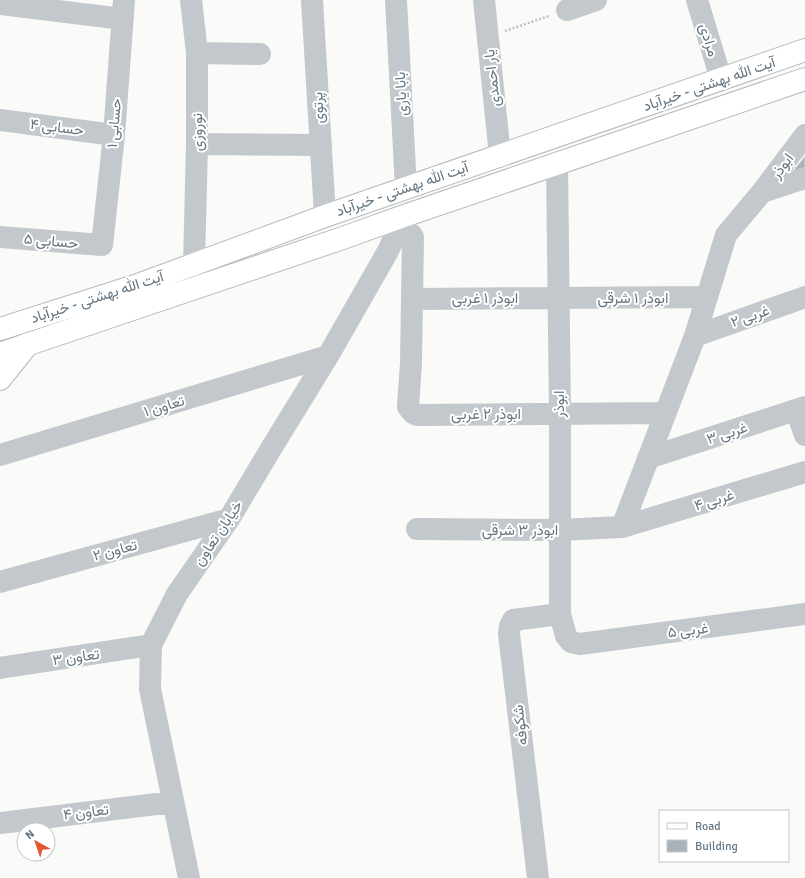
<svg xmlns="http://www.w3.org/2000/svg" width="805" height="878" viewBox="0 0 805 878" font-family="Signika,Vazirmatn,sans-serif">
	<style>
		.building { fill: #aab3b9; stroke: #dcdcda }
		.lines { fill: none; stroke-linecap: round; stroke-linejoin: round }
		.major-casing { stroke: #b5babe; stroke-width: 24 }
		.path { stroke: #bbbfc2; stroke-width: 2.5; stroke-dasharray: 2 2; stroke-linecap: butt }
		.minor { stroke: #c3c8cc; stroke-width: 22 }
		.major { stroke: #fff; stroke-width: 22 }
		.labels { text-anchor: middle; stroke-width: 4; stroke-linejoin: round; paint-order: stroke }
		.street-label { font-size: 15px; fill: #657683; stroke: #fff }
	</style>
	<rect width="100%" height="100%" fill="#fafaf8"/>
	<!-- building -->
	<path class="building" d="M805 156V170L790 175Z"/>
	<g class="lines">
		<defs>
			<path id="major" d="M0 329 135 286 184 268 325 216 805 50
				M0 354 29 344 340 239 404 216 805 79
				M0 379 28 344"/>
		</defs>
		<!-- major casing -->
		<use href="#major" class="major-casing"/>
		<!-- path -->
		<path class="path" d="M505 31 549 16"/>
		<!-- minor -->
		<path class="minor" d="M191 0 197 53V144L194 265
			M312 0 325 216
			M396 0 406 188
			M484 0 500 156
			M697 0 721 79
			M0 4 123 19
			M567 10 596 0
			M197 53 260 54
			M0 120 114 135
			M197 144 321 145
			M557 164 560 414V614L566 636 571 642 580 644 805 614
			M762 192 805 178
			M396 232C403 232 409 230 413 237L411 363 408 407 413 413 417 415 665 413
			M0 237 102 245 114 135 124 0
			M413 299 707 297
			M695 336 805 297
			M796 410 805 435
			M0 455 328 356
			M648 458 805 407
			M622 527 695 336 726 235 762 192 805 135
			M417 529 559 530 622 527 805 472
			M0 582 229 519
			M0 668 151 645
			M0 823 173 802
			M189 878 150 689 151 645 177 594 229 519 272 447 328 356 388 251 404 216
			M538 878 509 634 510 626 513 620 560 614"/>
		<!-- major -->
		<use href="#major" class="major"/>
	</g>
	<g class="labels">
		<!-- street labels -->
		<g class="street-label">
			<text transform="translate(709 40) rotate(73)" y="5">مرادی</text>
			<text transform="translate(492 78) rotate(-96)" y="5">یار احمدی</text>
			<text transform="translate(709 84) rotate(-19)" y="5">آیت الله بهشتی - خیرآباد</text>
			<text transform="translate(401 94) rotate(-93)" y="5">بابا یاری</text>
			<text transform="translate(318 108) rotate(-93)" y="5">پرتوی</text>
			<text transform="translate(114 123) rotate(-85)" y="5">حسابی ۱</text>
			<text transform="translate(57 127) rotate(7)" y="5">حسابی ۴</text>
			<text transform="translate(197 132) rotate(-90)" y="5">نوروزی</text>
			<text transform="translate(782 166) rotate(-53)" y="5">ابوذر</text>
			<text transform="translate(402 189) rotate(-19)" y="5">آیت الله بهشتی - خیرآباد</text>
			<text transform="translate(51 241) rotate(5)" y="5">حسابی ۵</text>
			<text transform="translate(97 297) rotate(-18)" y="5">آیت الله بهشتی - خیرآباد</text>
			<text x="485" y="303">ابوذر ۱ غربی</text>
			<text x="633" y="303">ابوذر ۱ شرقی</text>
			<text transform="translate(750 316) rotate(-19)" y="5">غربی ۲</text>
			<text transform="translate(559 404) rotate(-90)" y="5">ابوذر</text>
			<text transform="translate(164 406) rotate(-17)" y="5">تعاون ۱</text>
			<text x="486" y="419">ابوذر ۲ غربی</text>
			<text transform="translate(727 433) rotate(-18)" y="5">غربی ۳</text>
			<text transform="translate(714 500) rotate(-17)" y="5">غربی ۴</text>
			<text x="520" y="535">ابوذر ۳ شرقی</text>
			<text transform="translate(218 533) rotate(-56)" y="5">خیابان تعاون</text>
			<text transform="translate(115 550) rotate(-15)" y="5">تعاون ۲</text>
			<text transform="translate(688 630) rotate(-7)" y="5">غربی ۵</text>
			<text transform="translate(76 657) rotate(-8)" y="5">تعاون ۳</text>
			<text transform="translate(520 725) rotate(-97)" y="5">شکوفه</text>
			<text transform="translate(86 812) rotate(-7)" y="5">تعاون ۴</text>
		</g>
	</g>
	<!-- legend -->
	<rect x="659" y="810" width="130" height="52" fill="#ffffff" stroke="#c1c8cd"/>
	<rect x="667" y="823" width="20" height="6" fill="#ffffff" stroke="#c1c8cd"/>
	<text x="695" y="830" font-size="12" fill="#657683">Road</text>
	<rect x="667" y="840" width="20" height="12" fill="#aab3b9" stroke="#c1c8cd"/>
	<text x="695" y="850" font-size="12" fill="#657683">Building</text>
	<!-- north arrow -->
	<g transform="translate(36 842) rotate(320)"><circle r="19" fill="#ffffff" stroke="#c1c8cd"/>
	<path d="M0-3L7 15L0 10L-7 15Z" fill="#e4572e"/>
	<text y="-6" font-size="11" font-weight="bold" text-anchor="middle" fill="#657683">N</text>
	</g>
</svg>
